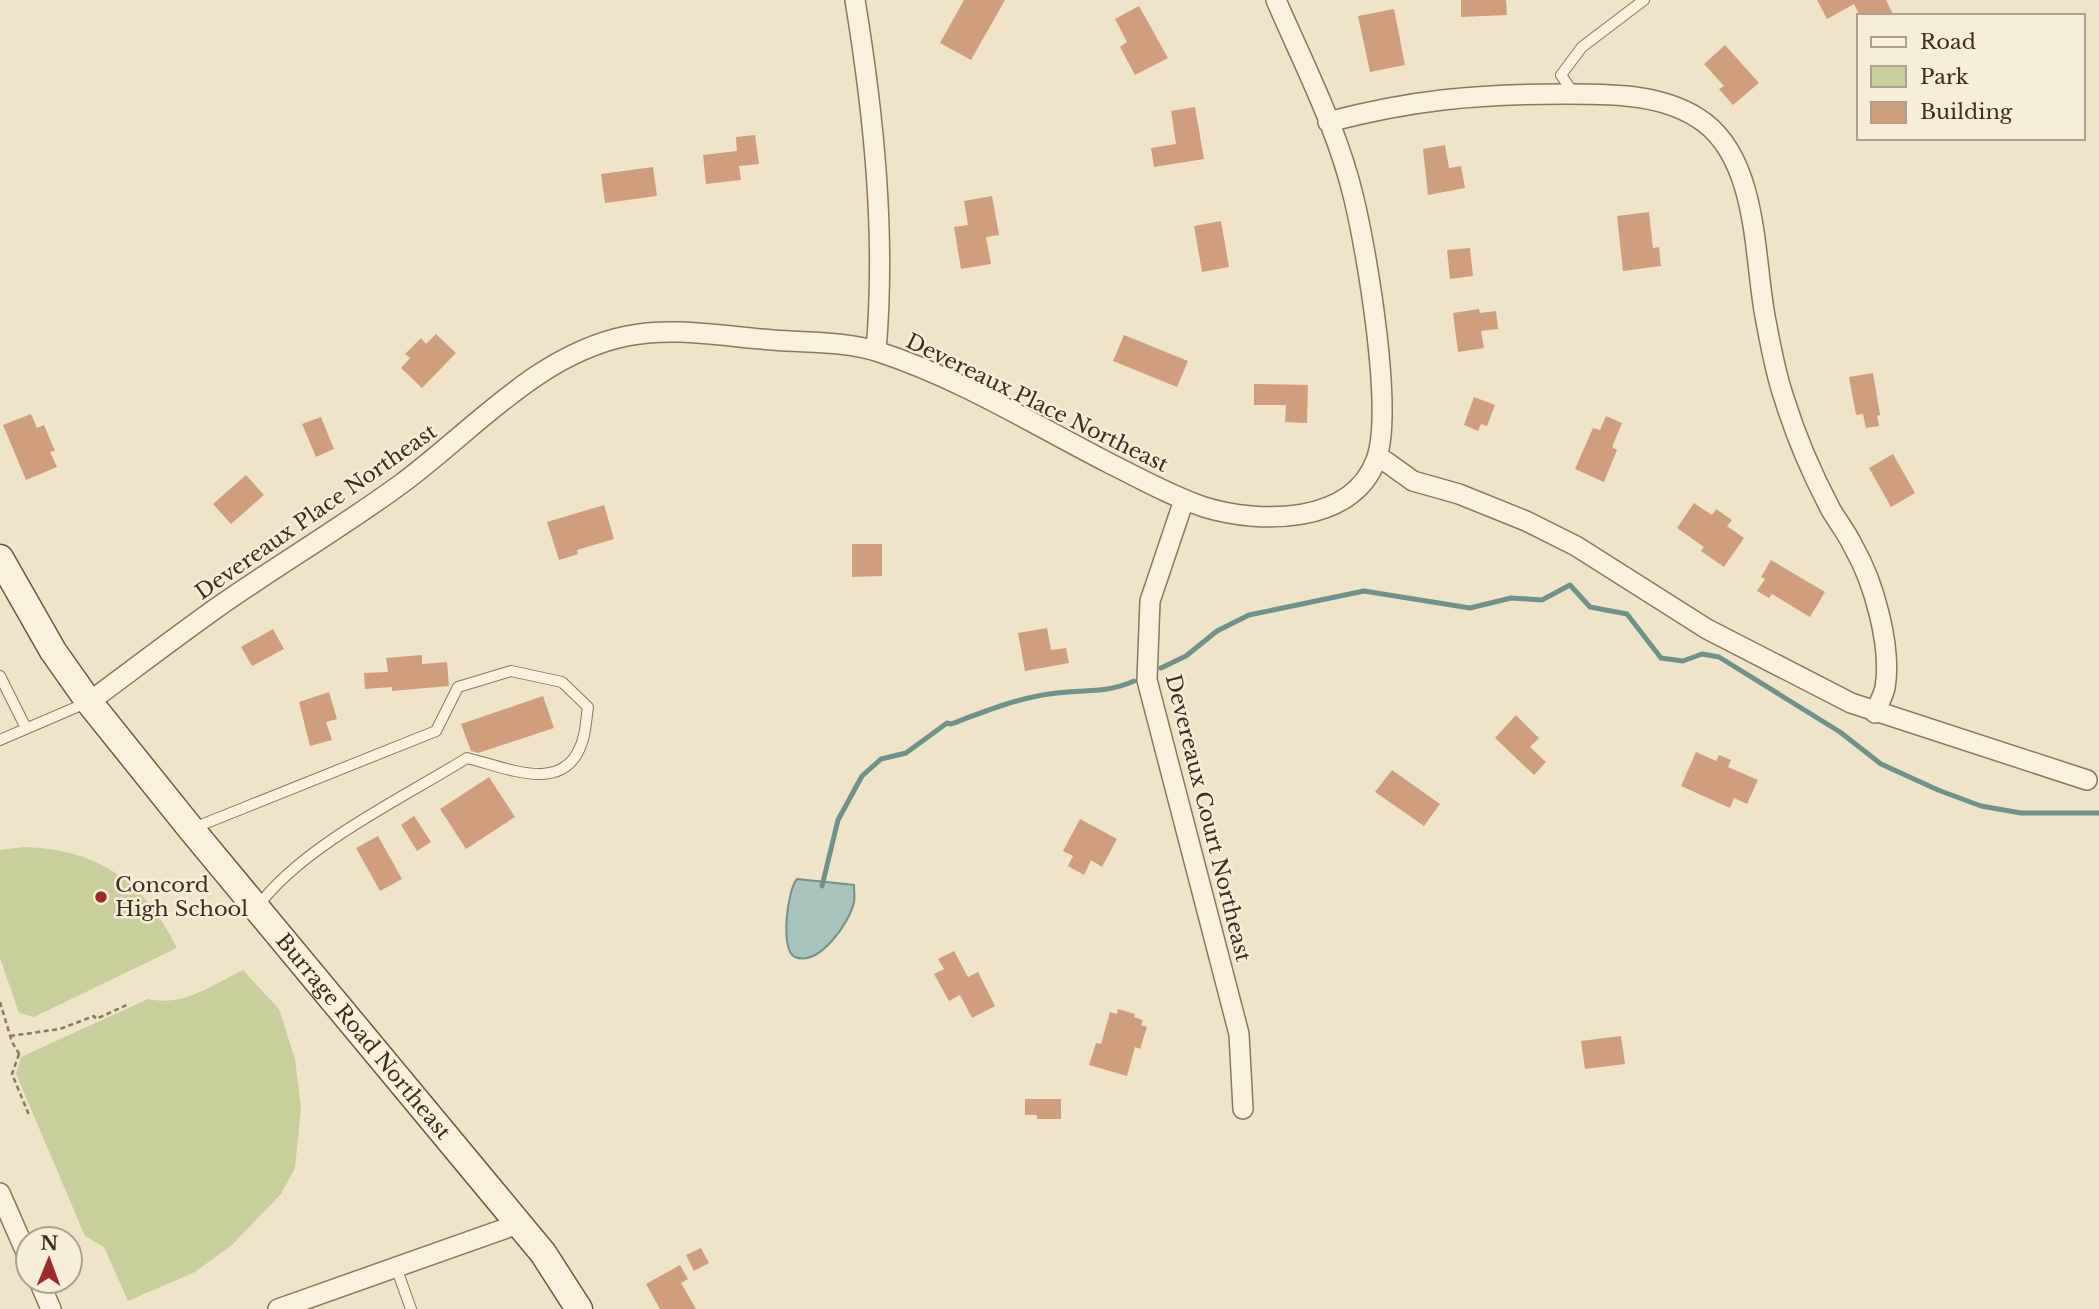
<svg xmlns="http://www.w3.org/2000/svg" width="2099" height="1309" viewBox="0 0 2099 1309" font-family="'Libre Baskerville',serif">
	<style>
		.green { fill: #c9cf9b }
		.water { fill: #a9c4bc; stroke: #6f938a; stroke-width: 2 }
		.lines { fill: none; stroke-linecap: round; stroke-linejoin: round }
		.stream { stroke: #6f938a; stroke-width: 5 }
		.building { fill: #cf9f7d }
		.lane-casing { stroke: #8d765c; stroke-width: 12 }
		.street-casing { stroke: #8d765c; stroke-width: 22 }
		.secondary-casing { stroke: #6f573f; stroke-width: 29 }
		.path { stroke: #8d765c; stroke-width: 2.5; stroke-dasharray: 5 3.5; stroke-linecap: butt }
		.lane { stroke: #faf1dc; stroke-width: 10 }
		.street { stroke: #faf1dc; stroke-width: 19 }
		.secondary { stroke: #faf1dc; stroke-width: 26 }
		.poi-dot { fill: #9e2a2b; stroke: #f7eed8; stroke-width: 2.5 }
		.labels { text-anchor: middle; stroke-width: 5; stroke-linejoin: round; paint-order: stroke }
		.street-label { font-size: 21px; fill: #3d2e20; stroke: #f7eed8 }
		.poi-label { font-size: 21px; fill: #3d2e20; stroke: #f7eed8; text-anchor: start }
	</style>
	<rect width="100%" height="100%" fill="#f0e4c8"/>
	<!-- green -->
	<path class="green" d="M24 847C98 849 144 881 177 948L34 1017 19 1013 0 958V850Z
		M243 970 279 1009 295 1059 301 1109 295 1168 281 1194 232 1245 195 1272 128 1301 104 1247 85 1236 16 1074 21 1057 148 999C184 1007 212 985 243 970Z"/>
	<!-- water -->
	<path class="water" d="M797 879 854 885C854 891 855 897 854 902 850 922 819 967 795 957 780 951 787 890 797 879Z"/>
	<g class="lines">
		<!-- stream -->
		<path class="stream" d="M1161 668 1186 656 1217 631 1249 615 1364 591 1470 608 1511 598 1542 600 1570 585 1590 607 1627 614 1661 658 1683 661 1702 654 1719 657 1840 732 1881 764 1938 790 1981 806 2021 813H2099
			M822 886 838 820 862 776 881 759 906 753 947 723 951 724C983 712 1015 699 1049 694 1079 689 1106 694 1134 681"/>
	</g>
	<!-- building -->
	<path class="building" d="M964 0H1005L971 60 940 43Z
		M1461 0H1506L1507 15 1461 17Z
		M1817 0H1886L1894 16H1860L1854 4 1827 19Z
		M1139 6 1168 58 1135 75 1120 47 1127 42 1115 19Z
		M1394 9 1405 65 1370 72 1358 16Z
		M1725 45 1759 83 1733 105 1719 89 1724 86 1704 64Z
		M1195 107 1204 159 1154 167 1151 148 1176 144 1171 111Z
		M755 135 759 164 739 166 741 180 706 184 703 155 737 151 736 137Z
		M1445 145 1449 168 1461 166 1465 188 1428 195 1423 149Z
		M653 167 657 196 605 203 601 174Z
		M992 196 999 235 986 237 991 264 961 269 954 227 968 225 964 201Z
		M1649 212 1653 248 1659 247 1661 266 1623 271 1617 216Z
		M1221 221 1229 267 1202 272 1194 226Z
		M1470 248 1473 276 1450 279 1447 250Z
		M1479 309 1480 313 1496 311 1498 329 1481 331 1484 348 1458 352 1453 313Z
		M436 334 456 353 422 388 401 368 410 358 405 354 421 338 426 344Z
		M1124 335 1188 361 1177 387 1113 361Z
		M1873 373 1880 415 1877 416 1879 426 1866 428 1863 414 1856 415 1849 377Z
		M1254 384 1308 385 1307 423 1285 422 1286 405H1254Z
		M1474 397 1495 405 1487 426 1481 424 1478 431 1464 425Z
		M31 414 37 428 44 425 55 451 50 452 57 467 26 480 3 425Z
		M1606 416 1622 423 1612 447 1617 450 1604 482 1575 469 1593 428 1600 430Z
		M321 417 334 449 316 457 302 424Z
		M1893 454 1915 493 1891 507 1869 468Z
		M246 475 264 495 231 524 213 504Z
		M1694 503 1712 515 1716 509 1732 520 1727 526 1744 538 1724 567 1701 551 1704 547 1677 528Z
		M604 505 614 539 577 550 578 554 559 560 547 522Z
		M852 544H882V576L852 577Z
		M1771 560 1825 592 1810 617 1772 594 1769 598 1757 591 1765 579 1761 577Z
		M1047 628 1051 650 1066 648 1069 663 1025 671 1018 633Z
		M273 629 284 649 252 666 241 647Z
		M422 655V664L447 662 449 686 392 691V687L365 689 364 673 388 672 386 658Z
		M329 692 337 719 326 722 332 740 310 746 299 702Z
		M543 696 554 728 478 753 471 751 461 724Z
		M1516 715 1539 738 1530 747 1546 762 1534 775 1495 738Z
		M1696 752 1716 761 1719 755 1731 760 1728 767 1758 780 1747 804 1734 798 1730 808 1681 786Z
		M1392 770 1440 804 1424 826 1375 792Z
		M489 777 515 817 466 849 440 809Z
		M414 816 431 842 417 851 401 825Z
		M1080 819 1117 839 1102 867 1091 860 1084 875 1068 866 1073 856 1063 851Z
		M378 836 402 879 380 891 356 848Z
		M954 951 968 977 978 972 995 1006 972 1018 960 995 949 1001 934 974 944 969 938 959Z
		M1118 1009 1135 1014 1134 1017 1143 1020 1141 1025 1147 1027 1140 1049 1135 1047 1127 1076 1089 1065 1096 1043 1101 1044 1110 1012 1117 1014Z
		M1621 1036 1625 1064 1585 1069 1581 1041Z
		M1025 1099H1061V1119H1037V1115H1025Z
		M701 1248 709 1263 694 1271 686 1255Z
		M680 1265 688 1279 681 1283 696 1309H660L646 1284Z"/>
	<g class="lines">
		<defs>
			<path id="lane" d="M1574 94 1561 75 1582 47 1644 0
				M0 676 26 728
				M0 740 86 703
				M191 829 436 731 458 687 511 671 562 682 588 707C586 719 586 734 581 745 563 795 505 767 467 758 401 799 304 845 258 906
				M396 1267 411 1309"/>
			<path id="street" d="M855 0C874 116 886 234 876 351
				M1328 122C1412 100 1476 94 1563 94 1610 94 1666 93 1705 123 1758 164 1754 257 1765 316 1770 343 1775 372 1784 398 1796 437 1812 474 1831 510 1838 522 1847 533 1853 546 1874 582 1892 647 1885 688 1883 696 1878 705 1875 713
				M1378 456 1413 481 1459 494 1526 521 1576 546 1707 629 1851 703 2087 780
				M1184 500 1150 601 1147 680 1239 1034 1243 1109
				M89 702C131 671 173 639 215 609 276 566 341 528 401 484 472 432 537 354 627 336 673 326 727 337 773 340 807 343 846 341 879 352 959 378 1033 424 1107 462 1139 478 1171 496 1204 507 1259 524 1352 525 1376 460 1394 412 1367 253 1354 199 1338 130 1304 65 1276 0
				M0 1193 28 1257
				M39 1281 51 1309
				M278 1309 518 1224"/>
			<g id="secondary">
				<path id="s1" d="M0 558 53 651 89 702 191 829 543 1253 579 1309"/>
			</g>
		</defs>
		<!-- lane casing -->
		<use href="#lane" class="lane-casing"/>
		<!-- street casing -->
		<use href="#street" class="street-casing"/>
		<!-- secondary casing -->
		<use href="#secondary" class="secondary-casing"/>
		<!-- path -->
		<path class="path" d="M0 1002 12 1042 21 1057
			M10 1036 60 1029 94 1016 96 1019 129 1004
			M19 1054 12 1074 29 1115"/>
		<!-- lane -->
		<use href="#lane" class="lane"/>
		<!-- street -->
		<use href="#street" class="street"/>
		<!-- secondary -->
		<use href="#secondary" class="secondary"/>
	</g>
	<!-- markers -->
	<circle class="poi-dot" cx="101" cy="897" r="7"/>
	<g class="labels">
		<!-- street labels -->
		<g class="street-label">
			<text transform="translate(1037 403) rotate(26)" y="7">Devereaux Place Northeast</text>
			<text transform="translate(316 512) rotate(-35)" y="7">Devereaux Place Northeast</text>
			<text transform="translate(1208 818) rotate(76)" y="7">Devereaux Court Northeast</text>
			<text dy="7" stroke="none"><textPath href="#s1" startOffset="602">Burrage Road Northeast</textPath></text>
		</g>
		<!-- poi labels -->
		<g class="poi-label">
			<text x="115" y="892">Concord<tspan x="115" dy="24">High School</tspan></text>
		</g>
	</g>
	<!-- legend -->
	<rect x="1857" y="14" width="228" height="126" fill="#f7eed8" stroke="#ada18e" stroke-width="2"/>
	<rect x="1871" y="37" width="35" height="10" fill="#faf1dc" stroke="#ada18e" stroke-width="2"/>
	<text x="1920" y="49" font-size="21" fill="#3d2e20">Road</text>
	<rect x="1871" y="66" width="35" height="21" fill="#c9cf9b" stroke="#ada18e" stroke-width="2"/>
	<text x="1920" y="84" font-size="21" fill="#3d2e20">Park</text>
	<rect x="1871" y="102" width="35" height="21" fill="#cf9f7d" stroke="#ada18e" stroke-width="2"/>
	<text x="1920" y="119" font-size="21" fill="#3d2e20">Building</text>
	<!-- north arrow -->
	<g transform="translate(49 1260) rotate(1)"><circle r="33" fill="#f7eed8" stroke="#ada18e" stroke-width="2"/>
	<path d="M0-5L12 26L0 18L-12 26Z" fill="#9e2a2b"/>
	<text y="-10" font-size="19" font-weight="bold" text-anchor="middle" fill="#3d2e20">N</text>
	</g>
</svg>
